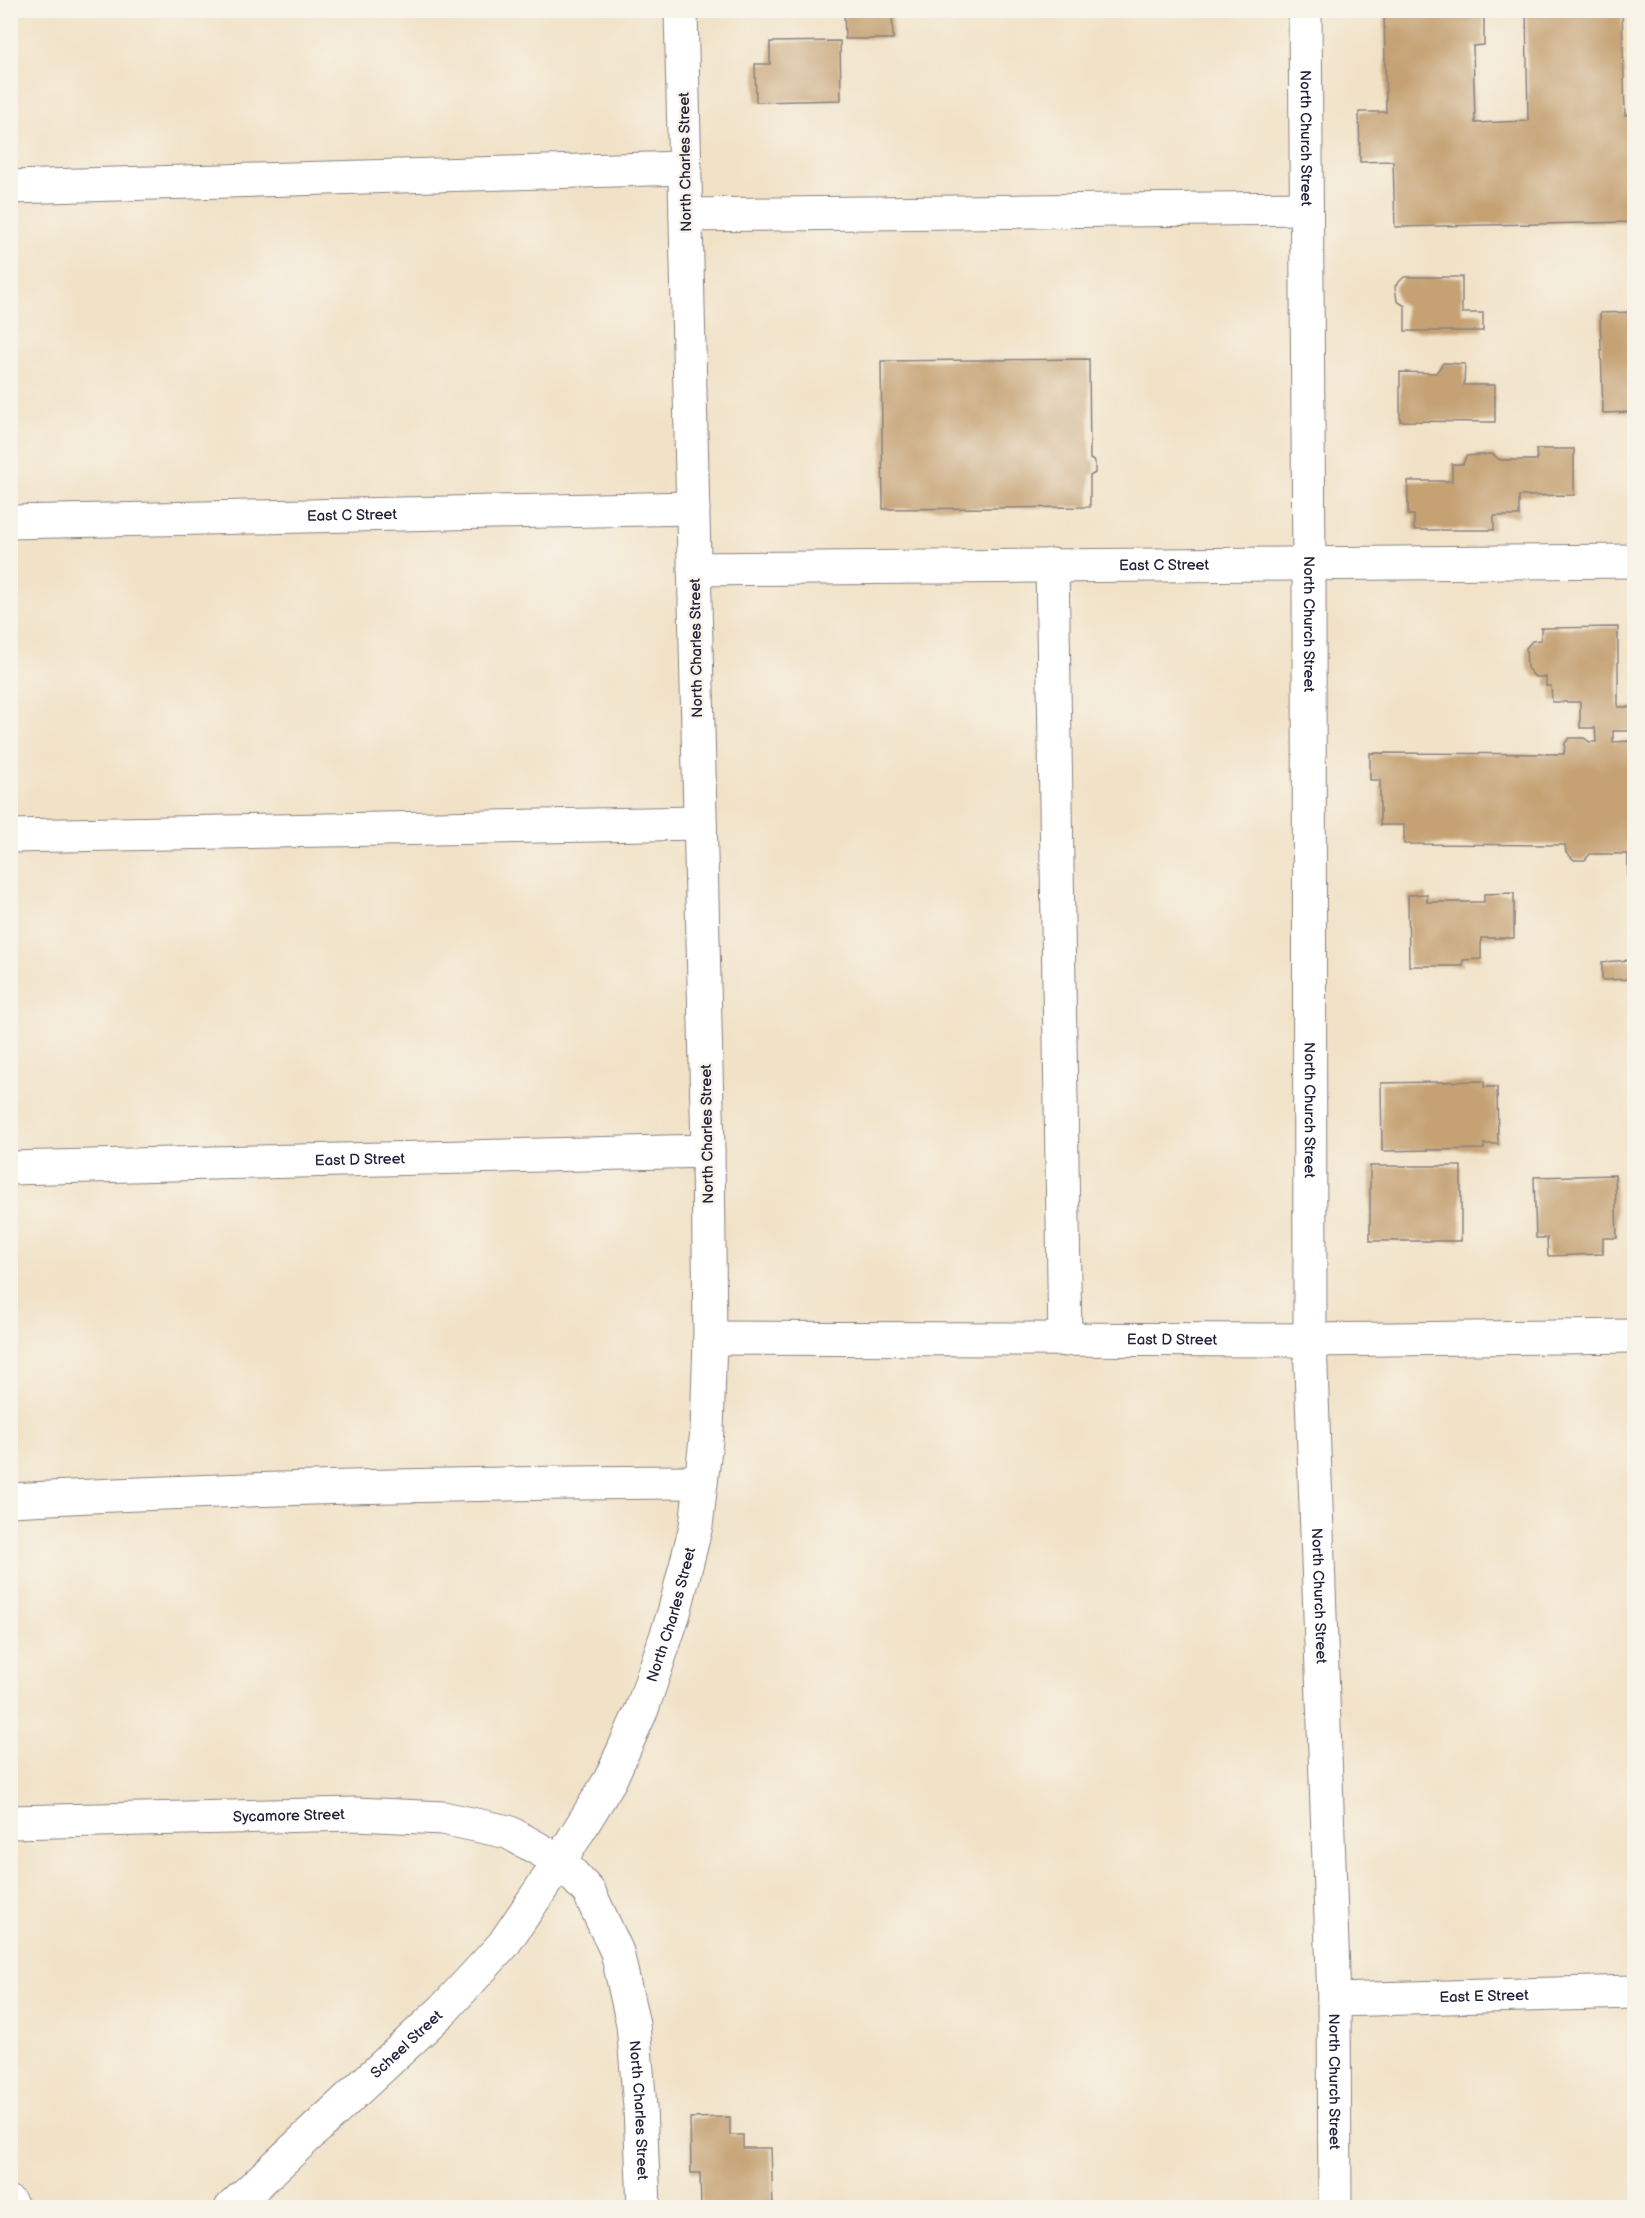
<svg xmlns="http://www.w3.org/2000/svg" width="1645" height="2218" viewBox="0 0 1645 2218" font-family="'Balsamiq Sans',sans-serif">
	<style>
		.building { fill: #c5a173 }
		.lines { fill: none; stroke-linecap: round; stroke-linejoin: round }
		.minor-casing { stroke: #8a8281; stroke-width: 35 }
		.minor { stroke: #fff; stroke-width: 33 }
		.labels { text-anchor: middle; stroke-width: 5; stroke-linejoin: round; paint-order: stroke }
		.street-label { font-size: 15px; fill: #22223b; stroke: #f7f3e8 }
	</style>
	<rect width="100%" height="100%" fill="#f7f3e8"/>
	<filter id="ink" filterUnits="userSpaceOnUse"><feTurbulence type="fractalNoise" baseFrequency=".0167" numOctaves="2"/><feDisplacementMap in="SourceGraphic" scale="12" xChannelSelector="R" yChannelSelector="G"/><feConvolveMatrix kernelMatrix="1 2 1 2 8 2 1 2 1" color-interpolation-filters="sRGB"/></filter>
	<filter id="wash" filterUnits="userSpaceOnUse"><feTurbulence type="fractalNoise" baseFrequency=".008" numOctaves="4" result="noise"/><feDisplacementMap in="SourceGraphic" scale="24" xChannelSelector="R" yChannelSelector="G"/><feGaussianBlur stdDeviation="1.35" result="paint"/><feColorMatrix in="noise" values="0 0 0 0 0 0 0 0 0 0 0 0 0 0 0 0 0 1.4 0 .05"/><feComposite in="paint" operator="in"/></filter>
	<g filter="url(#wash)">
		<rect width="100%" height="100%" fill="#f1e2c7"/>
		<g id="blocks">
			<!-- building -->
			<path class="building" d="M844 10H892L893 39H845Z
				M1384 10H1484V45L1473 46 1475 123 1528 121 1526 10H1622L1625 115H1634V216H1630V222L1395 227 1393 161 1360 162 1359 112H1386Z
				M840 41 841 100 756 102 755 64H770V42Z
				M1404 277H1462V313H1483V331H1405V306L1397 301 1395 286Z
				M1634 312V412L1603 413 1600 313Z
				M1089 359 1090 459 1095 462V473L1090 476V507L883 509 881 361Z
				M1443 363 1465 364 1464 385H1495V422L1400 421V372L1436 373Z
				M1536 449H1574V495L1519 496V516H1494V530H1414V515H1408V481H1452V464H1463L1466 456 1492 454 1500 460H1537Z
				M1618 627V707H1634V731H1613V742L1631 741V774L1634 777V877H1628V854H1590L1585 860H1574L1566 852 1565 845 1404 844V825H1380V780H1370V753L1564 754 1565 743 1569 738H1584L1590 742H1596L1595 728H1580V702H1552L1551 686H1546V677H1535L1527 668 1526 648 1532 641 1541 640V628Z
				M1514 893V938H1481V959L1463 960V966H1409L1408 895 1427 894V902H1484V894Z
				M1631 960 1632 979 1602 980V962Z
				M1484 1081V1087H1497L1498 1144H1484V1149L1382 1151 1381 1083Z
				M1370 1166H1461V1241H1370Z
				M1615 1175 1617 1238H1603V1254L1548 1256 1547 1238H1536L1534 1177Z
				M730 2117V2135H743V2148H771L773 2208H701L700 2173H691L690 2118Z"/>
		</g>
	</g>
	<g filter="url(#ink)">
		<use href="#blocks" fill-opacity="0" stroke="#8a8281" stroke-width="1.5"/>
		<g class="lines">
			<defs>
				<g id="minor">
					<path id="s1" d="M1305 10 1309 563 1310 1340 1334 2000 1335 2208"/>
					<path d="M10 187 685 168"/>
					<path d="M686 215 1306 208"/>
					<path id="s2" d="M10 522 693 508"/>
					<path d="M1052 565 1065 1340"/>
					<path id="s3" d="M694 569 1634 561"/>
					<path d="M10 836 700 823"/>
					<path id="s4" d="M10 1168 708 1151"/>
					<path id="s5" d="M710 1338 1310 1340 1634 1336"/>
					<path d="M10 1500C241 1488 471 1483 701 1482"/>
					<path id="s6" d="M10 1822 356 1814 443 1818 508 1832 560 1861 589 1892 617 1952 633 2024 640 2107 644 2208"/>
					<path id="s7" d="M1334 2000 1634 1992"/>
					<path d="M10 2203 13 2208"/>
					<path id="s8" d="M231 2208 443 2010 503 1945 560 1861 610 1780 642 1709 674 1613 696 1526 707 1431 710 1338 708 1151 681 10"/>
				</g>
			</defs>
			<!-- minor casing -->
			<use href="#minor" class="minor-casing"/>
			<!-- minor -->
			<use href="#minor" class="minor"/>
		</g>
	</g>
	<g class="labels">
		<!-- street labels -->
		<g class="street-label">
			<text dy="5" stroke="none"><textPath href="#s1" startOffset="128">North Church Street</textPath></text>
			<text transform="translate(685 162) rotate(-91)" y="5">North Charles Street</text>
			<text dy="5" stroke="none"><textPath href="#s2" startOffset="342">East C Street</textPath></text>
			<text dy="5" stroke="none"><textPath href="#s3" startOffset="470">East C Street</textPath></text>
			<text dy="5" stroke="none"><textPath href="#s1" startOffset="614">North Church Street</textPath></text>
			<text transform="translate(696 648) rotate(-91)" y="5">North Charles Street</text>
			<text dy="5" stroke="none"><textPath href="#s1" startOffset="1100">North Church Street</textPath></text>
			<text transform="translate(707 1134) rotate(-91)" y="5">North Charles Street</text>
			<text dy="5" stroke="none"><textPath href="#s4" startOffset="350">East D Street</textPath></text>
			<text dy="5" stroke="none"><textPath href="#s5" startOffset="462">East D Street</textPath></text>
			<text dy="5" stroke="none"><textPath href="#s1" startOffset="1586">North Church Street</textPath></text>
			<text dy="5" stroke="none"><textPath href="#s8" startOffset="752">North Charles Street</textPath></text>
			<text dy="5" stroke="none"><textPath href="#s6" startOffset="279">Sycamore Street</textPath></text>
			<text dy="5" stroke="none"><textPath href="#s7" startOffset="150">East E Street</textPath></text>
			<text dy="5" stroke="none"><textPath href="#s8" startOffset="240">Scheel Street</textPath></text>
			<text dy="5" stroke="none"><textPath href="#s1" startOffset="2072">North Church Street</textPath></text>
			<text dy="5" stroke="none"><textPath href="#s6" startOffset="828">North Charles Street</textPath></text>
		</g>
	</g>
	<!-- margin -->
	<rect width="1645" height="2218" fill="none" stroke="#f7f3e8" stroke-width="36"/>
</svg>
